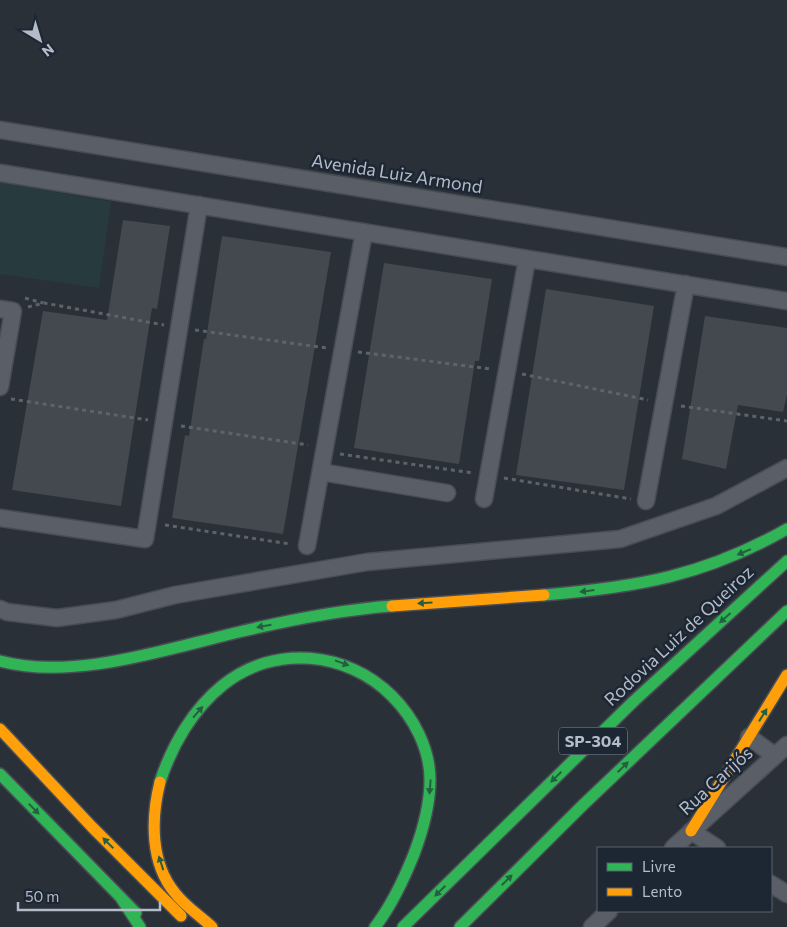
<svg xmlns="http://www.w3.org/2000/svg" width="787" height="927" viewBox="0 0 787 927" font-family="Commissioner,sans-serif">
	<style>
		.green { fill: #273a3e }
		.building { fill: #444950 }
		.lines { fill: none; stroke-linecap: round; stroke-linejoin: round }
		.street-casing { stroke: #484c53; stroke-width: 19 }
		.fast-casing { stroke: #484c55; stroke-width: 14 }
		.slow-casing { stroke: #484c55; stroke-width: 14 }
		.path { stroke: #5d636a; stroke-width: 3; stroke-dasharray: 4 4; stroke-linecap: butt }
		.street { stroke: #5a5e66; stroke-width: 16 }
		.fast { stroke: #30b455; stroke-width: 11 }
		.slow { stroke: #ff9f0a; stroke-width: 11 }
		.oneway { fill: #255f41 }
		.labels { text-anchor: middle; stroke-width: 5; stroke-linejoin: round; paint-order: stroke }
		.shield { fill: #1d2633; stroke: #878f9c; stroke-width: 1 }
		.shield-label { font-size: 16px; font-weight: bold; fill: #b4bcc9 }
		.street-label { font-size: 18px; fill: #b4bcc9; stroke: #1d2633 }
	</style>
	<rect width="100%" height="100%" fill="#2a3038"/>
	<!-- green -->
	<path class="green" d="M0 182 111 202 99 288 0 274Z"/>
	<!-- building -->
	<path class="building" d="M123 220 170 226 157 309 152 308 121 506 12 490 43 311 107 320Z
		M222 236 331 252 283 534 172 518 185 435 189 436 204 339H206Z
		M384 263 492 279 479 361H475L459 464 354 448Z
		M546 289 654 306 624 490 516 475Z
		M705 316 787 328V395L783 412 738 405 726 469 682 459Z"/>
	<g class="lines">
		<defs>
			<path id="street" d="M0 130 787 257
				M0 173 787 301
				M0 309 13 311 0 387
				M321 472 447 493
				M484 499 527 259
				M646 501 686 284
				M0 518 145 539 199 205
				M307 546 364 232
				M0 609 7 612 57 618 116 610 175 595 367 562 620 539 716 506 787 468
				M749 737 775 756
				M691 831 717 848
				M673 848 787 745
				M771 884 787 894
				M592 927 609 911"/>
			<path id="fast" d="M544 595C638 587 704 576 787 529
				M0 661C73 681 166 649 239 632 289 620 340 610 392 606
				M0 774 136 913
				M160 782C172 745 193 709 223 685 274 644 347 651 392 696 414 718 430 749 430 780 430 805 423 830 414 854 404 879 392 905 375 927
				M121 898 140 927
				M403 927 635 700 787 561
				M460 927 584 804 787 611"/>
			<path id="slow" d="M392 606 544 595
				M0 729 92 827 181 916
				M160 782C151 818 150 863 175 893 185 906 200 916 212 927
				M691 831 787 675"/>
		</defs>
		<!-- street casing -->
		<use href="#street" class="street-casing"/>
		<!-- fast casing -->
		<use href="#fast" class="fast-casing"/>
		<!-- slow casing -->
		<use href="#slow" class="slow-casing"/>
		<!-- path -->
		<path class="path" d="M25 298 43 303
			M28 307 44 303 164 325
			M195 330 327 348
			M358 352 491 369
			M522 374 648 400
			M11 399 148 420
			M681 406 787 421
			M181 426 308 445
			M340 454 473 473
			M504 478 631 499
			M165 525 290 544"/>
		<!-- street -->
		<use href="#street" class="street"/>
		<!-- fast -->
		<use href="#fast" class="fast"/>
		<!-- slow -->
		<use href="#slow" class="slow"/>
	</g>
	<!-- one-way arrows -->
	<defs><path id="oneway-solid" d="M-6-.8H1V-3.2L6.5 0L1 3.2V.8H-6Z" transform="scale(1.25)"/></defs>
	<g class="oneway">
		<use href="#oneway-solid" transform="translate(744 552) rotate(157)"/>
		<use href="#oneway-solid" transform="translate(587 591) rotate(173)"/>
		<use href="#oneway-solid" transform="translate(425 603) rotate(177)"/>
		<use href="#oneway-solid" transform="translate(725 618) rotate(138)"/>
		<use href="#oneway-solid" transform="translate(264 626) rotate(170)"/>
		<use href="#oneway-solid" transform="translate(342 663) rotate(20)"/>
		<use href="#oneway-solid" transform="translate(198 712) rotate(-49)"/>
		<use href="#oneway-solid" transform="translate(763 715) rotate(-58)"/>
		<use href="#oneway-solid" transform="translate(623 767) rotate(-44)"/>
		<use href="#oneway-solid" transform="translate(556 777) rotate(136)"/>
		<use href="#oneway-solid" transform="translate(430 787) rotate(95)"/>
		<use href="#oneway-solid" transform="translate(34 809) rotate(46)"/>
		<use href="#oneway-solid" transform="translate(108 843) rotate(-135)"/>
		<use href="#oneway-solid" transform="translate(161 863) rotate(-108)"/>
		<use href="#oneway-solid" transform="translate(507 880) rotate(-45)"/>
		<use href="#oneway-solid" transform="translate(440 891) rotate(136)"/>
	</g>
	<g class="labels">
		<!-- shield labels -->
		<rect class="shield" x="559" y="727.5" width="68" height="27" rx="4"/>
		<g class="shield-label">
			<text x="593" y="747">SP-304</text>
		</g>
		<!-- street labels -->
		<g class="street-label">
			<text transform="translate(397 174) rotate(9)" y="6">Avenida Luiz Armond</text>
			<text transform="translate(679 636) rotate(-43)" y="6">Rodovia Luiz de Queiroz</text>
			<text transform="translate(716 781) rotate(-42)" y="6">Rua Carijós</text>
		</g>
	</g>
	<!-- legend -->
	<rect x="597" y="847" width="175" height="65" fill="#1d2633" stroke="#59626f"/>
	<rect x="607" y="863" width="25" height="8" fill="#30b455" stroke="#59626f"/>
	<text x="642" y="872" font-size="15" fill="#b4bcc9">Livre</text>
	<rect x="607" y="888" width="25" height="8" fill="#ff9f0a" stroke="#59626f"/>
	<text x="642" y="897" font-size="15" fill="#b4bcc9">Lento</text>
	<!-- north arrow -->
	<g transform="translate(40 40) rotate(142)" stroke="#1d2633" stroke-width="4" paint-order="stroke">
	<path d="M0-4L9 19L0 12L-9 19Z" fill="#b4bcc9"/>
	<text y="-8" font-size="14" font-weight="bold" text-anchor="middle" fill="#b4bcc9">N</text>
	</g>
	<!-- scale -->
	<path d="M18 902v8h142v-8" fill="none" stroke="#b4bcc9" stroke-width="2.5"/>
	<text x="25" y="902" font-size="15" fill="#b4bcc9" stroke="#1d2633" stroke-width="4" paint-order="stroke">50 m</text>
</svg>
